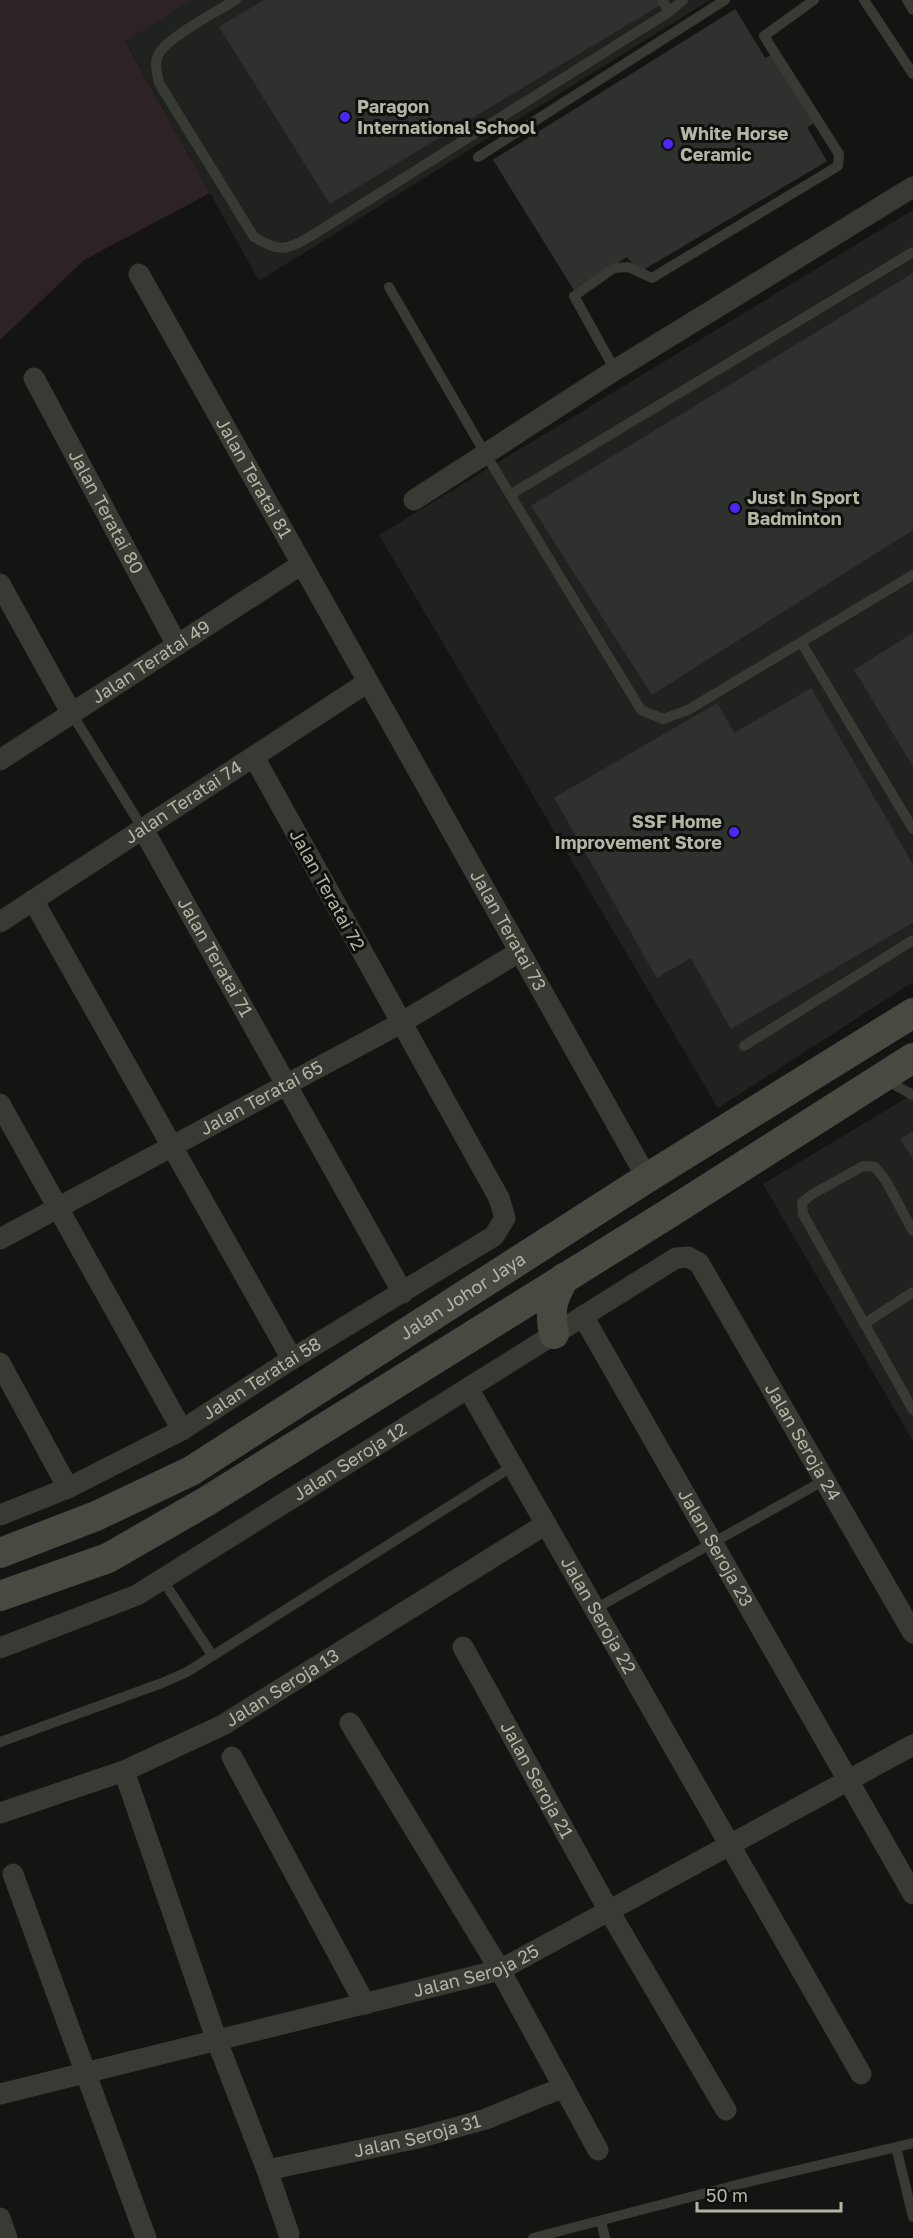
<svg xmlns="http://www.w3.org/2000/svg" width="913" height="2238" viewBox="0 0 913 2238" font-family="'Golos Text',sans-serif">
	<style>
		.built { fill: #20221f }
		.green { fill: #2d2326 }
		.building { fill: #2f312e; stroke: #2f312d; stroke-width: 1.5 }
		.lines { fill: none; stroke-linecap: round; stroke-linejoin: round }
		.service { stroke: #383a34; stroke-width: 10 }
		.minor { stroke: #383a34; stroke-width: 21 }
		.secondary { stroke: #484a42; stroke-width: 30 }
		.poi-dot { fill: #4d27f9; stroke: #0f100e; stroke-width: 2 }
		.labels { text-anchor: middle; stroke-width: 6; stroke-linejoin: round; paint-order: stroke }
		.poi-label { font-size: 18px; font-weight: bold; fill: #b2b6a4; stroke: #0f100e; text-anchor: start }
		.street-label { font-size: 18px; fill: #b2b6a4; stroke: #0f100e }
	</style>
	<rect width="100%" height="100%" fill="#141513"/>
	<!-- built -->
	<path class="built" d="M193 0H710L259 281 125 40Z
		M913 210V982L718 1108 379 535Z
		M913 1094V1441L763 1184Z"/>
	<!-- green -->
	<path class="green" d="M0 0H193L125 41 210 193 84 260 0 340Z"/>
	<!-- building -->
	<path class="building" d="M265 0H656L659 5 330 203 220 27Z
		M735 10 765 59 778 52 819 119 806 127 826 161 640 271 627 256 574 289 494 160Z
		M913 274V529L652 694 532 506Z
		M913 634V765L855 670Z
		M811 689 913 866V922L731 1028 691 957 657 977 555 798 717 704 734 734Z
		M913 1132V1158L901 1139Z"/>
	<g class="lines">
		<!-- service -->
		<path class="service" d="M236 0C219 10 165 39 158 55 154 64 157 73 159 83L254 237C280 252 285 251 311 236L669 12 683 0
			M662 0 669 12
			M864 0 913 74
			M907 0 913 10
			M478 157 725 0
			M389 287 486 455 641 710 663 719 688 710 913 575
			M615 370 574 296 614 268 628 267 652 278 838 166 839 154 764 36 814 0
			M510 495 913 252
			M801 642 913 829
			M72 714 143 829
			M744 1046 913 940
			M884 1079 913 1095
			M913 1231 886 1181 875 1167 863 1166 811 1195 802 1203 803 1214 913 1410
			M864 1324 913 1292
			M162 1579 212 1655
			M595 1609 823 1481
			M0 1742 162 1683 187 1672 513 1466
			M896 2147 913 2217
			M601 2221 605 2238
			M533 2238 748 2182 913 2143"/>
		<!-- minor -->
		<g class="minor">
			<path id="s1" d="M139 274 647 1178"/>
			<path id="s2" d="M34 378 177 645"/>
			<path d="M414 500 615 370 913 187"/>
			<path d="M0 584 72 714"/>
			<path id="s3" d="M0 760 302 564"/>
			<path id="s4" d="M143 829 403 1293"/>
			<path d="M33 900 292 1359"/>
			<path id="s5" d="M0 922 368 682"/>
			<path d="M0 1104 182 1430"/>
			<path id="s6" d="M0 1239 401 1023 519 952"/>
			<path id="s7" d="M583 1316 913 1894"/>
			<path d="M0 1363 68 1488"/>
			<path id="s8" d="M468 1388 861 2074"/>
			<path id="s9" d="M0 1515 68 1488 182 1430 292 1359 494 1236 505 1218 499 1198 254 757"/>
			<path id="s10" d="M463 1647 609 1911 726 2110"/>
			<path id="s11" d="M0 1648 137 1595 676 1258 688 1257 699 1263 913 1633"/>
			<path d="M350 1723 500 1970 598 2150"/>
			<path d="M232 1757 365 2004"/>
			<path d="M124 1771 217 2041 267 2170 289 2234"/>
			<path id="s12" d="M0 1813 124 1771 223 1725 546 1524"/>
			<path d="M13 1874 146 2238"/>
			<path id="s13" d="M0 2094 500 1970 913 1745"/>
			<path id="s14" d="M267 2170 418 2138 486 2119 564 2087"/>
			<path d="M0 2218 7 2238"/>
		</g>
		<!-- secondary -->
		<g class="secondary">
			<path d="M554 1334C549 1309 552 1300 564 1278"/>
			<path id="s15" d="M0 1553 96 1516 191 1471 647 1178 913 1013"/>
			<path d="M0 1596 108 1558 207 1501 671 1212 913 1058"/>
		</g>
	</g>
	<!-- markers -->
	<g class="poi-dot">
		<circle cx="345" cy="117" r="6"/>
		<circle cx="668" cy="144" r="6"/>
		<circle cx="735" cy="508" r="6"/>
		<circle cx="734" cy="832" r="6"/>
	</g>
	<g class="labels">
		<!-- poi labels -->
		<g class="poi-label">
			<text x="357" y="113">Paragon<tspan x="357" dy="21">International School</tspan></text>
			<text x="680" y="140">White Horse<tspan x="680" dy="21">Ceramic</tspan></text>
			<text x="747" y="504">Just In Sport<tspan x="747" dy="21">Badminton</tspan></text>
			<text x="722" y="828" text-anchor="end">SSF Home<tspan x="722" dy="21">Improvement Store</tspan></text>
		</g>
		<!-- street labels -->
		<g class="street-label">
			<text dy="6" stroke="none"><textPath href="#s1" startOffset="234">Jalan Teratai 81</textPath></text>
			<text dy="6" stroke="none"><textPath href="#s2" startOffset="152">Jalan Teratai 80</textPath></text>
			<text dy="6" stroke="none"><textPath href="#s3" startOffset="180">Jalan Teratai 49</textPath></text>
			<text dy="6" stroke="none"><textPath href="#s5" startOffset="219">Jalan Teratai 74</textPath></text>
			<text transform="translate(327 890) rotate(61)" y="6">Jalan Teratai 72</text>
			<text dy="6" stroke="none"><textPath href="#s1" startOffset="753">Jalan Teratai 73</textPath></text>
			<text dy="6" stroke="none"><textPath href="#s4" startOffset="147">Jalan Teratai 71</textPath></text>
			<text dy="6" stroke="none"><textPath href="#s6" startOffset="297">Jalan Teratai 65</textPath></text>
			<text dy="6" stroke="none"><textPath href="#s15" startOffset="531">Jalan Johor Jaya</textPath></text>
			<text dy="6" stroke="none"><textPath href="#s9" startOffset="296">Jalan Teratai 58</textPath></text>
			<text dy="6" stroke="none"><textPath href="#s11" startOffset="1014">Jalan Seroja 24</textPath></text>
			<text dy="6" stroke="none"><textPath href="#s11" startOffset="398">Jalan Seroja 12</textPath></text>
			<text dy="6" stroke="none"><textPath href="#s7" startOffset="267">Jalan Seroja 23</textPath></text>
			<text dy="6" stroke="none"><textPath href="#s8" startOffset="262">Jalan Seroja 22</textPath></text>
			<text dy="6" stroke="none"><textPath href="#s12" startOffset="310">Jalan Seroja 13</textPath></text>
			<text dy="6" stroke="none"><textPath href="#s10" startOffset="152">Jalan Seroja 21</textPath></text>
			<text dy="6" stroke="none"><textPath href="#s13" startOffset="492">Jalan Seroja 25</textPath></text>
			<text dy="6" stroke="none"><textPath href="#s14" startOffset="154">Jalan Seroja 31</textPath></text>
		</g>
	</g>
	<!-- scale -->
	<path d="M697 2202v9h144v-9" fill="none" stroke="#b2b6a4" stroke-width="3"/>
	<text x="706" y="2202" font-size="18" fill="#b2b6a4" stroke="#0f100e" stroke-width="4.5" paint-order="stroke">50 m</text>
</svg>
